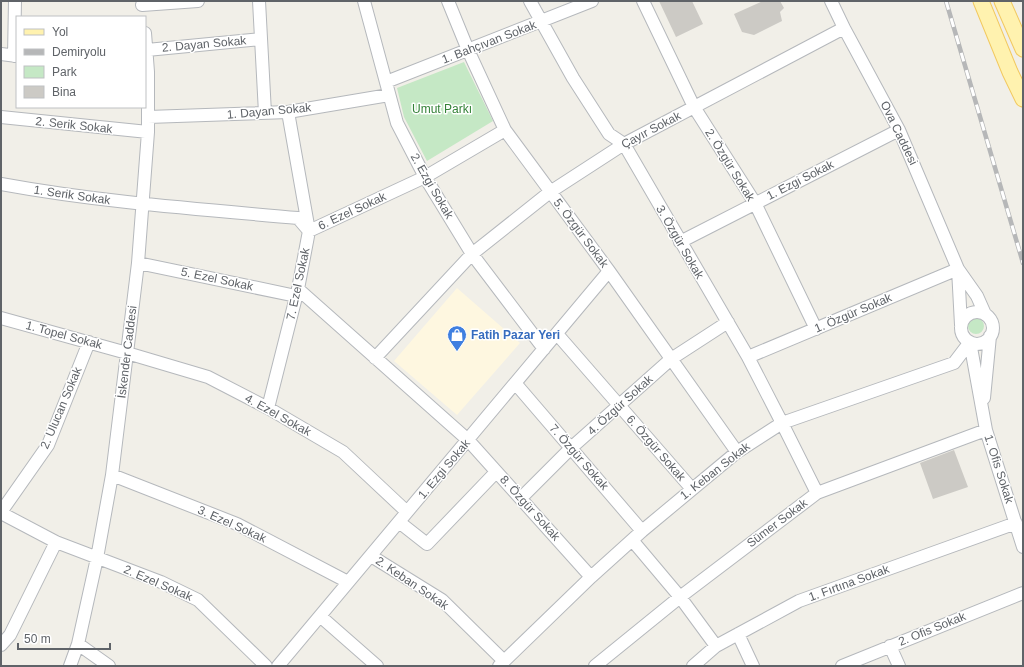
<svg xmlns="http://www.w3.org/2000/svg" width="1024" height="667" viewBox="0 0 1024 667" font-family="Helvetica,sans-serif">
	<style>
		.commercial { fill: #fef7e0 }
		.green { fill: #c5e8c5 }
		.building { fill: #cccac5 }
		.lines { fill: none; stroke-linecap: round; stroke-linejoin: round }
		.minor-casing { stroke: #b5b8bc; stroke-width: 14 }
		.major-casing { stroke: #f2c960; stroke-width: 17 }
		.minor { stroke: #fff; stroke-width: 12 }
		.major { stroke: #fff2af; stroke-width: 15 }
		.rail-casing { stroke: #b6b7b8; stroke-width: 4.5 }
		.rail { stroke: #fff; stroke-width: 3; stroke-dasharray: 9; stroke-linecap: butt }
		.labels { text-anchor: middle; stroke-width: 3; stroke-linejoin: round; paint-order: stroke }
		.street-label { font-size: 12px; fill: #5f6368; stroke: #fff }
		.park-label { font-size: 12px; fill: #348238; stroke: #fff }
		.shop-label { font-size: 12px; font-weight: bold; fill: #366cbe; stroke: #fff; text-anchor: start }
	</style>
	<rect width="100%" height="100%" fill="#f1efe8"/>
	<!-- commercial -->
	<path class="commercial" d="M457 288 520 343 457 415 394 361Z"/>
	<!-- green -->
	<path class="green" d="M464 62 493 121 427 161 404 117 397 88Z
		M968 326a8 8 0 1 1 16 0a8 8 0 1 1-16 0Z"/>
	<!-- building -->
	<path class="building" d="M659 1H692L703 24 676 37Z
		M763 1H780L784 8 780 12 782 21 754 35 742 32 734 14Z
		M954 450 968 487 933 499 920 463Z"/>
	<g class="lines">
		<defs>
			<path id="minor" d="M259 1 265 113
				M364 1 397 123 425 177 472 254 544 349
				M448 1 468 50 505 130 609 271 737 452
				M530 1 573 78 609 134 624 144 748 357 782 423 817 493
				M643 1 694 107 755 203 816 329
				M831 1 844 28 899 130 958 269 977 296 985 314
				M142 5 198 1
				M147 50 261 39
				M1 54 17 56
				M14 56 15 1
				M386 82 592 1
				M1 117 148 132
				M148 117 288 112 389 95
				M1 184C99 202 198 209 298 218L309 231 425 177 505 130
				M680 242 899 130
				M138 263 296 296
				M958 269 961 325
				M298 289 468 440 591 577
				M961 328a16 16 0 1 1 32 0a16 16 0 1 1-32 0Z
				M1 318 127 353 208 377 268 408 343 452 407 512
				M557 334 692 489
				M970 342 986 430 1023 547
				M748 357 958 269
				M375 358 472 254 550 192 624 144 844 28
				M515 383 642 531
				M984 398 990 336
				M268 408 298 289 309 231 288 112
				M112 475 237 524 348 582
				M521 498 571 448 671 359 728 322
				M1 512 48 445 89 342
				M1 513 56 542 161 582 198 600 266 666
				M399 522 427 544 496 472
				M632 540 680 597 716 646
				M371 556 442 600 504 661
				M320 616 377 666
				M738 634 753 666
				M78 644 109 666
				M1 645 10 635 56 542
				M890 646 899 666
				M70 666 78 644 97 558 112 475 127 353 138 263 148 132V72L145 33
				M278 666 609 271
				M499 666 591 577 642 531 737 452 782 423 954 363 970 342
				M595 666 680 597 817 493 986 430
				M693 666 716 646 799 601 1016 523
				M842 666 1023 593"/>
			<path id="major" d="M981 1 1010 72 1023 99
				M1002 1 1023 49"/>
		</defs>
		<!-- minor casing -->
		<use href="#minor" class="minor-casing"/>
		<!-- major casing -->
		<use href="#major" class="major-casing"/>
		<!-- minor -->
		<use href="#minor" class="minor"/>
		<!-- major -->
		<use href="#major" class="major"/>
		<defs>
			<path id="rail" d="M946 1 1023 263"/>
		</defs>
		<!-- rail casing -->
		<use href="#rail" class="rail-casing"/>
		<!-- rail -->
		<use href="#rail" class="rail"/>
	</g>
	<!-- icons -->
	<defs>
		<symbol id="shop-pin" viewBox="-11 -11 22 30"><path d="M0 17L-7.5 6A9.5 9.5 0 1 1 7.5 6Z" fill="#3f7fe0" stroke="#fff"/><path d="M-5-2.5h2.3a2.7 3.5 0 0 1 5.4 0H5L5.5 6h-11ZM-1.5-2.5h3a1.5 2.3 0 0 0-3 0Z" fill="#fff"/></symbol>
	</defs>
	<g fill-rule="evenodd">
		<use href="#shop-pin" x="446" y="324" width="22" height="30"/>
	</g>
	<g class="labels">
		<!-- street labels -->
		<g class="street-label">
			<text transform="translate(489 42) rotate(-21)" y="4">1. Bahçıvan Sokak</text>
			<text transform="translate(204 44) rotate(-5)" y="4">2. Dayan Sokak</text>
			<text transform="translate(269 111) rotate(-5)" y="4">1. Dayan Sokak</text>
			<text transform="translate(74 125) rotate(6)" y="4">2. Serik Sokak</text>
			<text transform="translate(651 130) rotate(-28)" y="4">Çayır Sokak</text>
			<text transform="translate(899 133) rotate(64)" y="4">Ova Caddesi</text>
			<text transform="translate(730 165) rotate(58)" y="4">2. Özgür Sokak</text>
			<text transform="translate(800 180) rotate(-27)" y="4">1. Ezgi Sokak</text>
			<text transform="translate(432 186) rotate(60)" y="4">2. Ezgi Sokak</text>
			<text transform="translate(72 195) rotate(8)" y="4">1. Serik Sokak</text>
			<text transform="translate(352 211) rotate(-25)" y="4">6. Ezel Sokak</text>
			<text transform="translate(581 233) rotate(53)" y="4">5. Özgür Sokak</text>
			<text transform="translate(680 242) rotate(60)" y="4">3. Özgür Sokak</text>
			<text transform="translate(217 279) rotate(12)" y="4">5. Ezel Sokak</text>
			<text transform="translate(298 284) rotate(-78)" y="4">7. Ezel Sokak</text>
			<text transform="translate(853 313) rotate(-23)" y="4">1. Özgür Sokak</text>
			<text transform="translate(64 335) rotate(15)" y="4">1. Topel Sokak</text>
			<text transform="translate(127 352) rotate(-83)" y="4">İskender Caddesi</text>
			<text transform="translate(620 405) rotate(-42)" y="4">4. Özgür Sokak</text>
			<text transform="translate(61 408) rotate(-67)" y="4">2. Ulucan Sokak</text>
			<text transform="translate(278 415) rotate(29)" y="4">4. Ezel Sokak</text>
			<text transform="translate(656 448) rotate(49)" y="4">6. Özgür Sokak</text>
			<text transform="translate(579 457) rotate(49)" y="4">7. Özgür Sokak</text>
			<text transform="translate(444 469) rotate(-50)" y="4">1. Ezgi Sokak</text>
			<text transform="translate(999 469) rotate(72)" y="4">1. Ofis Sokak</text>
			<text transform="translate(715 471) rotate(-38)" y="4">1. Keban Sokak</text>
			<text transform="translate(530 508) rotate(48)" y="4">8. Özgür Sokak</text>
			<text transform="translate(777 523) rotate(-37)" y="4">Sümer Sokak</text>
			<text transform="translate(232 524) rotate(24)" y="4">3. Ezel Sokak</text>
			<text transform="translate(158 583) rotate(23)" y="4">2. Ezel Sokak</text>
			<text transform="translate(412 583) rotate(34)" y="4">2. Keban Sokak</text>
			<text transform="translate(849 583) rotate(-20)" y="4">1. Fırtına Sokak</text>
			<text transform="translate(932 629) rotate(-22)" y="4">2. Ofis Sokak</text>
		</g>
		<!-- park labels -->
		<g class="park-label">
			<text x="442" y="113">Umut Parkı</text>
		</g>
		<!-- shop labels -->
		<g class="shop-label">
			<text x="471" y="339">Fatih Pazar Yeri</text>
		</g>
	</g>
	<!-- border -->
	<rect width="1024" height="667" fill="none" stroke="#5f6368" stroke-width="4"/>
	<!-- legend -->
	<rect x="16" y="16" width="130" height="92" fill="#ffffff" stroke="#bfc1c3"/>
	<rect x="24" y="29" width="20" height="6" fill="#fff2af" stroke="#bfc1c3"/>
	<text x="52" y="36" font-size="12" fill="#5f6368">Yol</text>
	<rect x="24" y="49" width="20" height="6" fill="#b6b7b8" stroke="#bfc1c3"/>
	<text x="52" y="56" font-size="12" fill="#5f6368">Demiryolu</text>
	<rect x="24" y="66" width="20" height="12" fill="#c5e8c5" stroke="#bfc1c3"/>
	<text x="52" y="76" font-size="12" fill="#5f6368">Park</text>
	<rect x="24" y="86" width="20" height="12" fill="#cccac5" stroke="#bfc1c3"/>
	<text x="52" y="96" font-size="12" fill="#5f6368">Bina</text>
	<!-- scale -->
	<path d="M18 643v6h92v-6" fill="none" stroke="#5f6368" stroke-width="2"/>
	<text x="24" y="643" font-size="12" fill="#5f6368" stroke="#ffffff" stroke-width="3" paint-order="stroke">50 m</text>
</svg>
